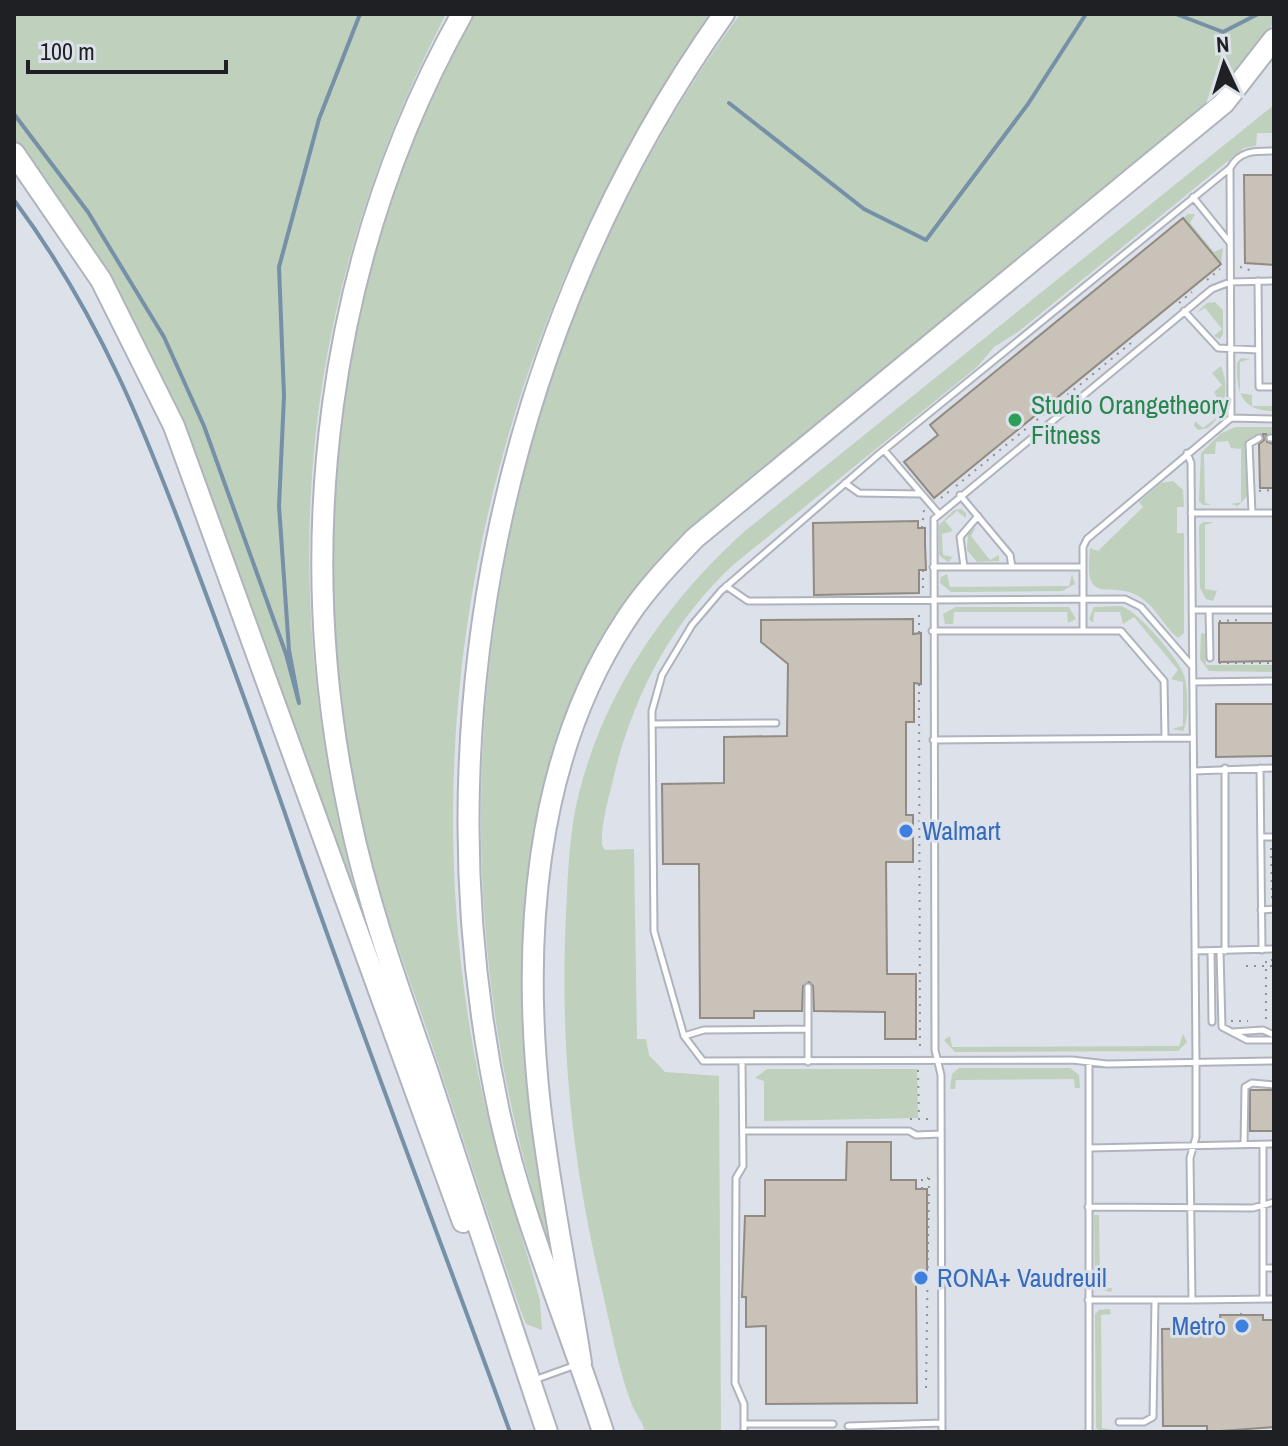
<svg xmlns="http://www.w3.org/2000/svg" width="1288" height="1446" viewBox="0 0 1288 1446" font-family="'Archivo Narrow',sans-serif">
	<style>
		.green { fill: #bfd0bd }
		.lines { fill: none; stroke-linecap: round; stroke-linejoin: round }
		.stream { stroke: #7690a7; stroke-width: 4 }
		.building { fill: #c8c2b9; stroke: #918b83; stroke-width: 2 }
		.lane-casing { stroke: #afb3bd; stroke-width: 9 }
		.highway-casing { stroke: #afb3bd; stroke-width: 24 }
		.path { stroke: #8e9198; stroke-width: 2; stroke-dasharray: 2 6; stroke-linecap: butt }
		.lane { stroke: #fff; stroke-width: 5 }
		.highway { stroke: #fff; stroke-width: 20 }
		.leisure-dot { fill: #2e9e5b; stroke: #dce1ea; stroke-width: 3 }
		.shop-dot { fill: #3f7fe0; stroke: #dce1ea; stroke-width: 3 }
		.labels { text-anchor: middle; stroke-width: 6; stroke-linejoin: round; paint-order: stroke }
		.leisure-label { font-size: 26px; fill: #27864d; stroke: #dce1ea; text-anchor: start }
		.shop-label { font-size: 26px; fill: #366cbe; stroke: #dce1ea; text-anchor: start }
	</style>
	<rect width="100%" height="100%" fill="#dce1ea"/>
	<!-- green -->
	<path class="green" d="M14 14H446C293 310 273 601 363 920L161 376 129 313 75 222 14 138Z
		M474 14H710C501 314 408 690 474 1052 489 1137 518 1218 540 1301L542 1330 526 1324 519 1306C487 1214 458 1122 427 1030 402 958 375 886 358 811 297 547 339 249 474 14Z
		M740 14H1274V22L1227 86 1198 112 719 504 650 572 595 652 570 703 554 750 531 876 554 1243 549 1245C413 834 483 364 740 14Z
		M1274 105V133H1257L1256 146 1244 148 1018 332 994 347 977 367 733 565C669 625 631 700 612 784 607 804 601 825 602 845L605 850 634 849 637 1039H646L649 1055 665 1072 719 1076 721 1432H645C643 1422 636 1415 632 1405 617 1366 610 1322 600 1281 571 1153 560 1045 566 914 568 875 569 831 579 793 605 690 667 601 745 531Z
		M1188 214H1195L1190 223 1214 252 1223 248 1221 264 1183 218Z
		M1215 302 1223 310V334L1220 339 1214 336 1222 329 1205 308 1196 313 1207 303Z
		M1241 358 1250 359 1240 362V393L1252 395V406H1274V411C1241 411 1236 392 1237 363Z
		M1221 366C1230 387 1225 414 1208 428L1198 430 1194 426 1195 421 1203 428 1216 418 1210 408 1219 401 1214 392 1222 385 1212 373Z
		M1235 427H1274V435L1253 436 1246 443 1248 495 1238 506 1231 504 1241 502V449L1231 448 1228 441 1216 442 1215 454H1204L1205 503 1212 505H1203L1199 501 1201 453 1220 434Z
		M1173 481 1183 490 1184 507H1177V533H1184V633L1178 638C1164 627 1156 607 1140 597 1110 578 1083 611 1090 548L1098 551 1143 507 1139 502 1161 483Z
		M961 509 966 513V518L957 511 945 521 953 531 942 534 943 555 953 557 948 562 939 555V525L954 510Z
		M1203 522H1214L1205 525V589L1217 591 1213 601 1206 599 1200 588 1199 526Z
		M976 527 971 536 990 560 999 555V561L977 562 967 550 968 534Z
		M1072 574 1075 584 1062 591 951 592 940 583 941 577 947 574 950 587 1069 586Z
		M1121 606C1137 610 1179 659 1184 675 1188 688 1189 720 1183 731L1172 729 1183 726V682L1171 679 1178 670 1134 617 1123 624 1120 612H1094L1093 623 1089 619 1094 607Z
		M956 607H1069L1076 619 1068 623 1067 612H954L953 624H945L943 614Z
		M1201 633 1205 634 1206 665H1274V672L1209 671 1200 659Z
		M1183 1034 1187 1042 1178 1051 955 1052 944 1040 950 1036 952 1047 1179 1046Z
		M959 1068H1070L1079 1075 1080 1088H1075L1074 1079 956 1080 955 1089H950L952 1074Z
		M767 1069H917L918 1118 764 1121V1081L755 1078Z
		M1094 1215H1099L1100 1287 1112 1288 1111 1292 1095 1288Z
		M1110 1309 1111 1314 1101 1315 1102 1428 1113 1430 1099 1432 1096 1427 1095 1314 1099 1310Z"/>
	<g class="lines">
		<!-- stream -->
		<path class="stream" d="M1176 14 1223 32 1258 14
			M729 103 864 209 926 240 1028 104 1086 14
			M14 114 88 212 164 337 204 426 286 654 299 703 289 650 279 506 284 396 279 267 319 119 360 14
			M14 200C101 317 147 435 197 570 233 666 268 763 301 860 368 1052 441 1241 510 1432"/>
	</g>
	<!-- building -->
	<path class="building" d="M1244 175H1274V265L1245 263Z
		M1183 218 1221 264 934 498 904 462 938 435 930 425Z
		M1263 434H1266L1267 442 1274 444V488H1260L1259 444 1264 440Z
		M918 521V528H925V544L926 570H919V593L814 595 813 523Z
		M913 619V634L921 633V684L914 683V722H906V815H913V862H886L887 974H916V1039H885V1012L814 1011 813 986 809 982 803 986 802 1011H754V1018H700L699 864H663L662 784 724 783V737L787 736 788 664 761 642V620Z
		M1219 623H1274V661L1219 662Z
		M1216 704H1274V756L1216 757Z
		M1250 1090H1274V1131H1250Z
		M847 1142H891V1180H916V1189H927V1281H916L917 1403 766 1404V1326L746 1327V1297H742L745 1216H765V1180H846Z
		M1220 1315H1263V1320H1274V1427L1207 1432V1426H1163L1162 1329 1221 1328Z"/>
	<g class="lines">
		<defs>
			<path id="lane" d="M1274 151C1255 151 1240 150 1230 168L879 454 721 591 692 625 662 675 652 711 654 931 684 1036 703 1061 1072 1060 1107 1064 1274 1061
				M1230 169 1231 418
				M1193 197 1230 243
				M1258 281 1259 387H1274
				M1184 311 1218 348 1258 350
				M1270 438H1274
				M884 450 938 513
				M845 483 859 493 921 494
				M960 495 1010 555 1012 567
				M1191 513H1274
				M1252 513 1249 444 1259 438
				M933 567H1083
				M964 567 960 537 978 516
				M726 586 748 601 1125 599 1141 607 1192 666
				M1192 610H1274
				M1209 610 1210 658
				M1083 630V547L1087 539 1231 418 1274 419
				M932 631H1121L1164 681 1165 738
				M1193 682 1274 681
				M652 724 776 723
				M933 740 1193 738
				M1225 768V951
				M1260 768 1262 950
				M1194 771 1274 768
				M1261 837H1274
				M1261 910 1274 909
				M1195 951 1274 949
				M1211 951 1212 1022
				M1220 951 1222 1027 1247 1040H1274
				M808 987V1029
				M1233 1032 1263 1030 1274 1035
				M684 1036 704 1030 808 1029V1062
				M742 1063 743 1166 736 1178 735 1383 744 1404V1432
				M743 1131H909L916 1135 941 1134
				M1244 1145 1245 1087 1252 1083 1274 1085
				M1263 1145V1299
				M1089 1148 1274 1144
				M1088 1207 1253 1208 1274 1202
				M1263 1268H1274
				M1088 1300H1192L1190 1158 1196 1137V1061L1191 463 1187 453
				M1192 1300 1274 1299
				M537 1379 576 1365
				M1119 1422H1144L1153 1417 1155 1300
				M744 1424H833
				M848 1426 942 1423
				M942 1432 941 1075 935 1050 934 519 1212 289 1230 282 1274 281
				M1089 1432V1062"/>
			<path id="highway" d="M462 14C326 257 291 547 350 818 368 905 399 989 428 1073 467 1193 507 1312 547 1432
				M14 153 101 280 174 426 463 1222
				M581 1363C568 1278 550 1193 540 1106 522 944 533 761 625 621 645 590 670 564 695 538L1224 103 1274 39
				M603 1432C569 1325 523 1222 499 1112 418 733 500 329 724 14"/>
		</defs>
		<!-- lane casing -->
		<use href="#lane" class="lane-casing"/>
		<!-- highway casing -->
		<use href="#highway" class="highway-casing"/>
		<!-- path -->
		<path class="path" d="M1240 267 1253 271
			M1207 280 1220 269
			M1179 303 1192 292
			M956 486 1131 343
			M1259 491 1274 490
			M941 498 951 490
			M922 528 924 510
			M923 570V592
			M1219 621 1241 620
			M919 633V610
			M1219 663H1274
			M919 684 920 1051
			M1271 848 1272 900
			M1246 966H1273
			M1266 1019V960H1274
			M1231 1021H1248
			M918 1070 919 1119H931
			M910 1119H918
			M1255 1131H1274
			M929 1178 926 1388 931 1387
			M922 1189V1178H928
			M1241 1315V1310"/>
		<!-- lane -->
		<use href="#lane" class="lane"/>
		<!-- highway -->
		<use href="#highway" class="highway"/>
	</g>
	<!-- markers -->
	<circle class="leisure-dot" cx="1015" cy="420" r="8"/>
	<g class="shop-dot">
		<circle cx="906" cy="831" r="8"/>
		<circle cx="921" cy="1278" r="8"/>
		<circle cx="1242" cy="1326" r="8"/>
	</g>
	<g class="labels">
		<!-- leisure labels -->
		<g class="leisure-label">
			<text x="1031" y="414">Studio Orangetheory<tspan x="1031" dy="30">Fitness</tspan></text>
		</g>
		<!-- shop labels -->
		<g class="shop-label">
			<text x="922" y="840">Walmart</text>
			<text x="937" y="1287">RONA+ Vaudreuil</text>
			<text x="1226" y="1335" text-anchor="end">Metro</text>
		</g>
	</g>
	<!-- border -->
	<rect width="1288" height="1446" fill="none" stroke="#1e2023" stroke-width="32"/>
	<!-- north arrow -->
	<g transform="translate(1224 64) rotate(356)" stroke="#dce1ea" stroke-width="6" paint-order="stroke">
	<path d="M0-6L14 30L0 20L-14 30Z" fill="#1e2023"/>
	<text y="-12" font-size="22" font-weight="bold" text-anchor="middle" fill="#1e2023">N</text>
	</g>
	<!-- scale -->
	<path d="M28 60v12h198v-12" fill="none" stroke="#1e2023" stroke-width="4"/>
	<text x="40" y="60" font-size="24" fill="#1e2023" stroke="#dce1ea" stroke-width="6" paint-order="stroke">100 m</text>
</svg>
